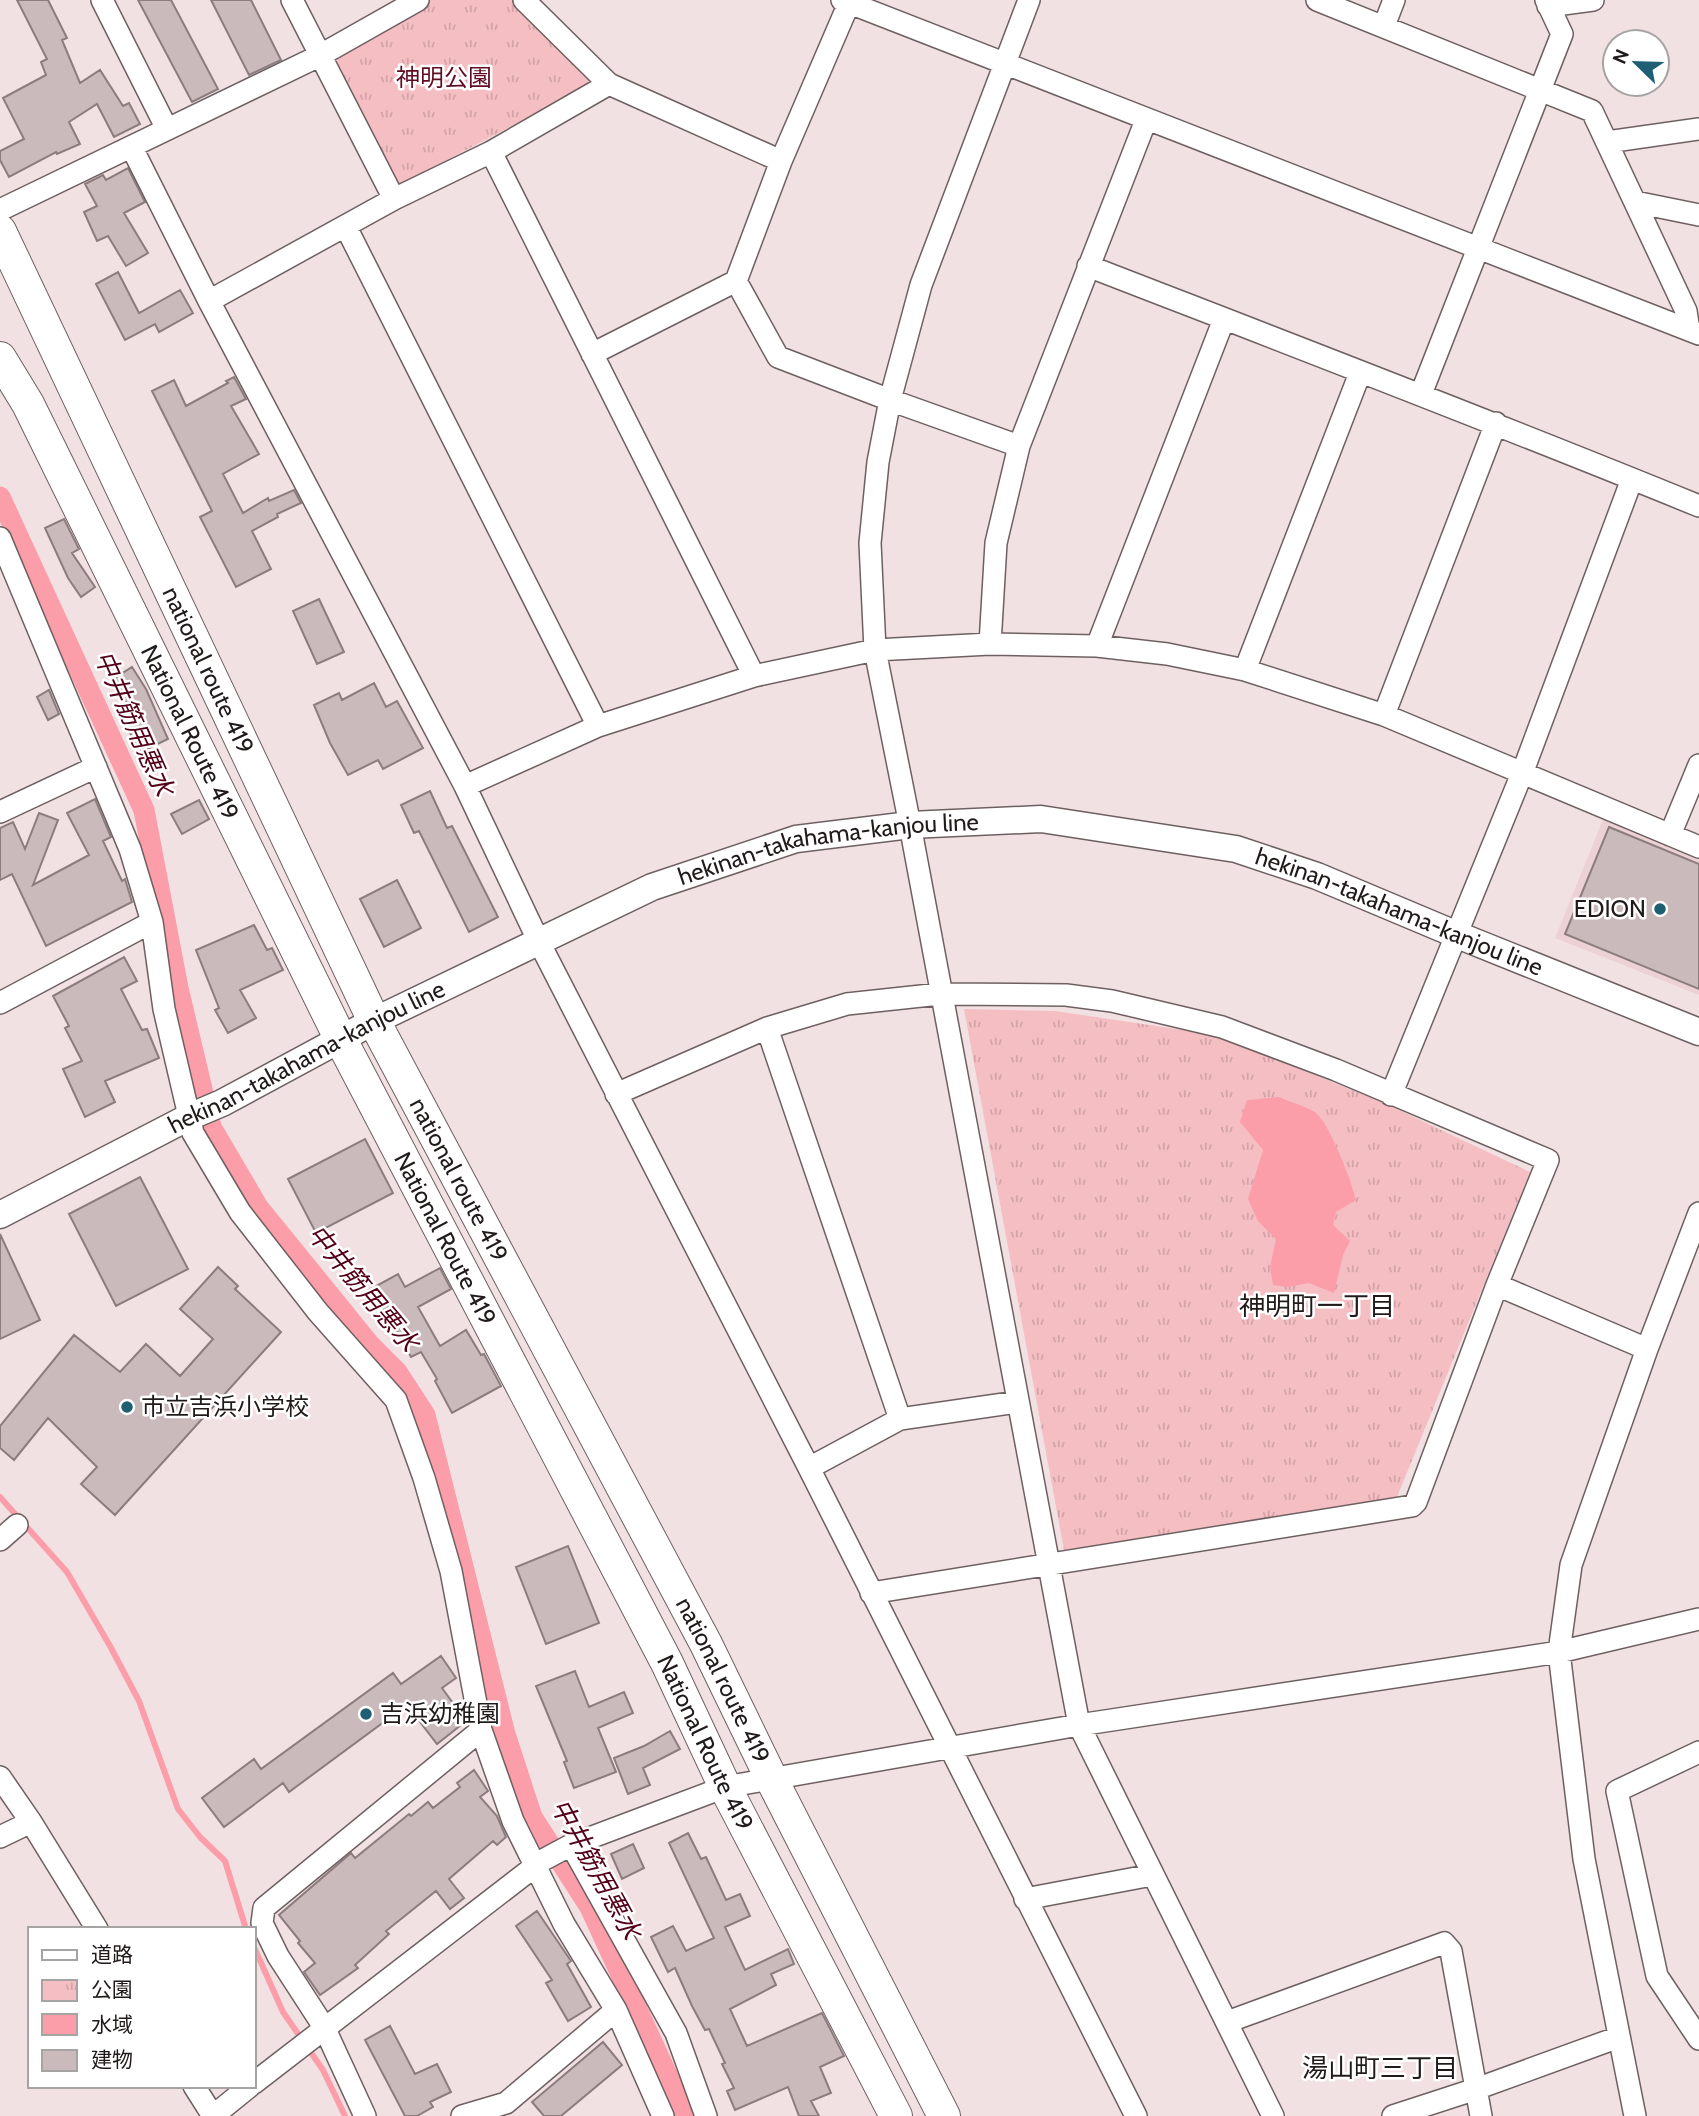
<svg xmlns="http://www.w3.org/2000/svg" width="1699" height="2116" viewBox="0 0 1699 2116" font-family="Cabin,'Noto Sans JP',sans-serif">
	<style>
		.built { fill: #ecd2d4 }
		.park { fill: url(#park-tufts) }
		.water { fill: #fc9ea9 }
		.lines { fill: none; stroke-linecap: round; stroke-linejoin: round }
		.stream { stroke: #fc9ea9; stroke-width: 6 }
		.canal { stroke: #fc9ea9; stroke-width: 21 }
		.building { fill: #cababb; stroke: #8b7c7d; stroke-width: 2 }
		.minor-casing { stroke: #6e6061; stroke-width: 24 }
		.major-casing { stroke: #6e6061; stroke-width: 29 }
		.highway-casing { stroke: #6e6061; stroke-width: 34 }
		.minor { stroke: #fff; stroke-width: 21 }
		.major { stroke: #fff; stroke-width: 26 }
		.highway { stroke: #fff; stroke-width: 32 }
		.poi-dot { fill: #1e5f74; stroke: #fff; stroke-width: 2.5 }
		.labels { text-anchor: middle; stroke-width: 5; stroke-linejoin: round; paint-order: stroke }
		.park-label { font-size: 24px; fill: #600d22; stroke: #fff }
		.street-label { font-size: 24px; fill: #201a1a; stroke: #fff }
		.poi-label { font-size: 24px; fill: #201a1a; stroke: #fff; text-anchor: start }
		.water-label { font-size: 26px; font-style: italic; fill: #54001a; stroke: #fff }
		.neighbourhood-label { font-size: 26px; fill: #201a1a; stroke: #fff }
	</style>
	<defs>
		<pattern id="park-tufts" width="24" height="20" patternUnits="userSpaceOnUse" patternTransform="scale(1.75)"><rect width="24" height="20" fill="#f5bec3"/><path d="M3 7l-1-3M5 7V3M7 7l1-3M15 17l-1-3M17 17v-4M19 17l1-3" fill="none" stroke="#d2a3a7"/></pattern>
	</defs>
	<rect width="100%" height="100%" fill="#f2e1e2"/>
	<!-- built -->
	<path class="built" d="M1604 817 1699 857V995L1555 938Z"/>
	<!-- park -->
	<path class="park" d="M431 0H514L598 81 399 185 329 59Z
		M964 1009 1055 1011 1217 1035 1386 1104 1530 1172 1397 1497 1064 1550Z"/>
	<!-- water -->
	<path class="water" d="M1279 1097C1290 1102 1306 1106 1316 1113 1329 1123 1352 1182 1356 1200L1336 1212 1333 1225 1350 1241 1343 1255 1334 1293 1309 1283 1288 1287 1273 1285 1270 1267 1276 1239 1258 1221 1248 1199 1263 1150 1240 1122 1247 1100Z"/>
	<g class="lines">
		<!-- stream -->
		<path class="stream" d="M0 1497 67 1572 110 1646 139 1701 178 1809 200 1837 225 1861 246 1929
			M254 1947 283 2012 323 2070 345 2116"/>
		<!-- canal -->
		<path class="canal" d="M0 497 144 810 178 988 211 1127 258 1207 370 1345 397 1372 425 1415 505 1734 532 1817 590 1907 686 2116"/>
	</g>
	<!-- building -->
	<path class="building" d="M17 0H48L67 38 62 40 80 83 100 70 123 106 129 103 140 124 114 137 97 104 69 122 80 144 57 154 56 152 9 177 0 160V151L24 139 3 98 46 75 41 62 47 59Z
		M138 0H171L218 89 192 102Z
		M211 0H251L281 60 249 75Z
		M128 168 145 202 124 213 148 253 126 266 108 236 97 241 84 212 97 206 85 184 103 175 106 180Z
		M118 272 139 313 180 290 193 313 159 332 155 324 125 340 96 284Z
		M234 377 246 399 231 406 259 454 223 474 243 513 268 498 269 501 294 490 301 503 277 514 278 517 252 531 271 569 236 587 200 517 212 511 152 391 174 380 186 406 228 383 226 381Z
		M64 519 79 549 72 553 95 587 81 597 68 578 45 528Z
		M319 599 344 652 317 664 293 611Z
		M132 667 146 689 168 739 139 753 127 726 138 721 112 680Z
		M374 683 386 707 397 701 423 748 383 769 378 760 348 775 330 743 314 705 339 693 342 700Z
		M49 690 59 714 48 720 37 697Z
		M430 791 447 828 452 826 498 917 469 932 419 831 414 833 401 805Z
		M95 799 111 837 103 841 122 881 125 879 132 902 46 946 12 874 0 880V828L13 822 25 849 39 813 58 820 33 885 89 855 67 813Z
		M199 800 209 819 182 834 171 814Z
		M1609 827 1699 864V989L1565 934Z
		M397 880 421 928 384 947 360 899Z
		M254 925 267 950 272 948 283 970 240 990 256 1018 228 1033 215 1010 219 1008 196 950Z
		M124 957 137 981 121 989 142 1030 147 1029 159 1058 105 1081 115 1102 85 1117 63 1069 82 1061 65 1028 69 1026 53 996Z
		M365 1139 393 1193 316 1233 288 1179Z
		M140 1177 188 1269 116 1306 69 1214Z
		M0 1234 40 1320 0 1339Z
		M218 1267 238 1286 235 1289 281 1332 115 1515 81 1484 97 1467 48 1418 14 1460 0 1448V1426L74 1335 120 1372 146 1344 180 1376 213 1339 180 1309Z
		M440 1268 451 1289 418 1307 440 1346 466 1330 481 1355 484 1354 501 1386 452 1413 435 1381 437 1379 421 1352 411 1357 387 1313 382 1315 369 1290 398 1274 405 1287Z
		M568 1546 599 1623 546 1644 516 1567Z
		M441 1656 456 1678 442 1688 466 1721 437 1744 407 1705 289 1792 283 1783 224 1827 202 1798 254 1759 261 1769 393 1673 401 1684Z
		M575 1671 589 1707 624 1692 633 1713 598 1728 616 1772 574 1788 564 1762 567 1761 536 1686Z
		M670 1731 680 1749 643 1768 650 1785 628 1794 614 1758 644 1746Z
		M474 1770 488 1791 480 1797 497 1816 506 1837 497 1845 493 1841 449 1879 464 1898 450 1909 436 1891 386 1931 389 1934 355 1965 358 1968 320 1995 304 1972 315 1963 298 1943 300 1941 279 1915 351 1853 355 1858 409 1814 411 1816 428 1802 433 1808 460 1787 457 1783Z
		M688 1833 701 1859 706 1857 726 1900 740 1894 750 1916 725 1927 745 1970 788 1949 794 1964 771 1974 776 1985 730 2009 747 2046 822 2013 844 2056 820 2067 831 2093 811 2101 819 2116H799L788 2087 735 2110 727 2091 734 2088 722 2064 725 2063 709 2029 705 2030 692 2006 675 1968 668 1972 651 1937 673 1926 686 1951 714 1938 669 1843Z
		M633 1844 644 1868 622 1879 611 1854Z
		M537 1911 571 1961 567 1964 591 2007 568 2021 546 1983 552 1980 516 1926Z
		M390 2026 415 2074 437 2064 451 2092 430 2102 433 2107 417 2116H405L365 2040Z
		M603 2042 622 2065 561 2116H544L532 2102Z"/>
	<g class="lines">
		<defs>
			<path id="minor" d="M102 0 167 129
				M292 0 394 199
				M524 0 609 84 781 161
				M842 0 1699 334
				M1029 0 921 285 890 400 878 462 870 543 875 650 910 825 1079 1725 1273 2116
				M1317 0 1592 111 1686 311 1689 330
				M849 3 781 161 736 281 778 357 890 400 1019 446
				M1548 6 1593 0
				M1384 26 1394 0
				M1607 142 1699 129
				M132 148 209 301 465 786 539 942 809 1468 1136 2116
				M491 152 754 676
				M1635 202 1699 215
				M0 210 319 56 418 0
				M346 227 598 726
				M1088 266C1292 345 1496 423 1699 506
				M209 301 394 199 491 152 609 84
				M592 354 736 281
				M1421 394 1562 34 1546 0
				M0 538 130 849 152 922 164 1009 193 1133 240 1212 318 1312 396 1400 424 1478 451 1571 481 1730 513 1821 564 1924 616 2010 663 2116
				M990 644 996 543 1019 446 1146 120
				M1097 646 1224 319
				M1245 670 1360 373
				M1384 715 1496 423
				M465 786 598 726 754 676 875 650 990 644 1097 646 1167 654 1245 670 1384 715 1699 847
				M0 812 96 767
				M1670 835 1699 765
				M0 1003 152 922
				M767 1028 900 1419
				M616 1094 767 1028 847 1004 940 994 1066 995 1112 1001 1222 1027 1336 1070 1548 1160 1497 1285 1416 1502 1412 1506 871 1593
				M1391 1095 1523 771 1632 479
				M1497 1285 1647 1349
				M809 1468 900 1419 1018 1402
				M0 1540 17 1525
				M1699 1752 1617 1791 1657 1976 1699 2039
				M0 1777 31 1822 97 1929
				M0 1837 31 1822
				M571 1845 676 2033 706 2116
				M1025 1899 1152 1875
				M1227 2022 1444 1943 1451 1951 1481 2116
				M254 2083 543 1860 571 1845 725 1787 1079 1725 1559 1652 1699 1619
				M194 2086 213 2116 250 2086
				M365 2116 324 2027 278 1956 262 1923 264 1908 481 1730
				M462 2116 506 2103 616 2010
				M1393 2116 1476 2089 1619 2037
				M1635 2116 1584 1859 1559 1652 1571 1565 1647 1349 1699 1213"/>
			<g id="major">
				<path id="s1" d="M0 1215 189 1117 222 1103 374 1021 652 887 796 839 910 825 1041 819 1236 849 1317 876 1455 934 1699 1032"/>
			</g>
			<g id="highway">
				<path id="s2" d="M0 231 374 1021 706 1644 772 1780 944 2116"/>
				<path id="s3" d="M0 358 28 404 341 1040 667 1663 725 1787 896 2116"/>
			</g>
		</defs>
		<!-- minor casing -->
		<use href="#minor" class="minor-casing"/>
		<!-- major casing -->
		<use href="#major" class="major-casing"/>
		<!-- highway casing -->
		<use href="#highway" class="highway-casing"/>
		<!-- minor -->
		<use href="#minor" class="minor"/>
		<!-- major -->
		<use href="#major" class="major"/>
		<!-- highway -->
		<use href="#highway" class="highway"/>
	</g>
	<!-- markers -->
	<g class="poi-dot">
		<circle cx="1660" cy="909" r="7"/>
		<circle cx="127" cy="1407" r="7"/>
		<circle cx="366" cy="1714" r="7"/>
	</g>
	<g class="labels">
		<!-- park labels -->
		<g class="park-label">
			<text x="444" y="86">神明公園</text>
		</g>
		<!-- street labels -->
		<g class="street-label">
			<text dy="8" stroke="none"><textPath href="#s2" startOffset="486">national route 419</textPath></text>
			<text dy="8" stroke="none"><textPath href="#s3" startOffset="420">National Route 419</textPath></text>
			<text dy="8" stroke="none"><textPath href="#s1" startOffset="912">hekinan-takahama-kanjou line</textPath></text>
			<text dy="8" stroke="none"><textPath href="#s1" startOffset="1500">hekinan-takahama-kanjou line</textPath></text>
			<text dy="8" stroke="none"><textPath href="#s1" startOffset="345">hekinan-takahama-kanjou line</textPath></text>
			<text dy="8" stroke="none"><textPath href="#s2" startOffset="1054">national route 419</textPath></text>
			<text dy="8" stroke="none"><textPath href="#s3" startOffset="987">National Route 419</textPath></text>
			<text dy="8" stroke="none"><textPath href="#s2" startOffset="1620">national route 419</textPath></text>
			<text dy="8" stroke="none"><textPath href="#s3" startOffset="1554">National Route 419</textPath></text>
		</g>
		<!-- poi labels -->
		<g class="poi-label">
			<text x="1646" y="917" text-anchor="end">EDION</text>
			<text x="141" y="1415">市立吉浜小学校</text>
			<text x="380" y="1722">吉浜幼稚園</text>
		</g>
		<!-- water labels -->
		<g class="water-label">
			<text transform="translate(134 723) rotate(66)" y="9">中井筋用悪水</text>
			<text transform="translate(363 1288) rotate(50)" y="9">中井筋用悪水</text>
			<text transform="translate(596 1869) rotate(61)" y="9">中井筋用悪水</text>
		</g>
		<!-- neighbourhood labels -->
		<g class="neighbourhood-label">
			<text x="1317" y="1315">神明町一丁目</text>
			<text x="1380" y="2077">湯山町三丁目</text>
		</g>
	</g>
	<!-- legend -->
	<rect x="28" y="1927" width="228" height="161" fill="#ffffff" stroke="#a6a3a3" stroke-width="2"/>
	<rect x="42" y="1950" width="35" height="10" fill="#ffffff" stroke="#a6a3a3" stroke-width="2"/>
	<text x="91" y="1962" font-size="21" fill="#201a1a">道路</text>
	<rect x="42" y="1980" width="35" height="21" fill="url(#park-tufts)" stroke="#a6a3a3" stroke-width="2"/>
	<text x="91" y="1997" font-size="21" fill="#201a1a">公園</text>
	<rect x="42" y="2014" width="35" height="21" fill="#fc9ea9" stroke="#a6a3a3" stroke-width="2"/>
	<text x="91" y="2032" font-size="21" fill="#201a1a">水域</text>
	<rect x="42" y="2050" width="35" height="21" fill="#cababb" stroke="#a6a3a3" stroke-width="2"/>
	<text x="91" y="2067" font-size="21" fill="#201a1a">建物</text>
	<!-- north arrow -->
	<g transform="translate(1636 63) rotate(293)"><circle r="33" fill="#ffffff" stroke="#a6a3a3" stroke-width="2"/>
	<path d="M0-5L12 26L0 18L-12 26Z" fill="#1e5f74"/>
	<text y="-10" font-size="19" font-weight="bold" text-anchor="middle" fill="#201a1a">N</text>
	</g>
</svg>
